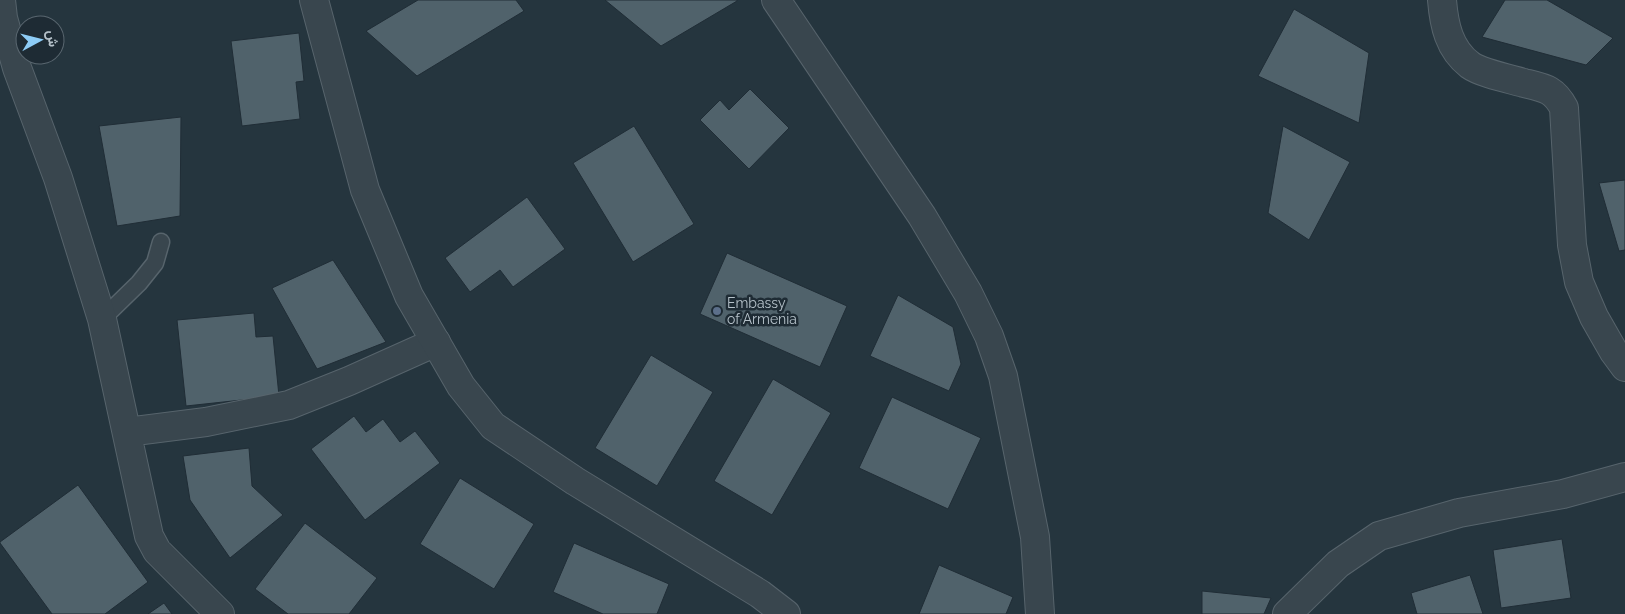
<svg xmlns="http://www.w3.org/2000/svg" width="1625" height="614" viewBox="0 0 1625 614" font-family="Raleway,Vazirmatn,sans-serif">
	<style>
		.building { fill: #50626b; stroke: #202d36 }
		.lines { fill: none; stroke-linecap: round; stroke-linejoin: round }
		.service-casing { stroke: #57646c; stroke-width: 19 }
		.minor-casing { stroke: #57646c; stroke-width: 30 }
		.tertiary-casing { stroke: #57646c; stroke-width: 30 }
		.service { stroke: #39464e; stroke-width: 16 }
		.minor { stroke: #39464e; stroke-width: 28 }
		.tertiary { stroke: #39464e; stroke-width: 28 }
		.service-dot { fill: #5c6f8a; stroke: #1e2b34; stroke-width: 2 }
		.labels { text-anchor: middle; stroke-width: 5; stroke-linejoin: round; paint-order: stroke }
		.poi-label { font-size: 14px; fill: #b5c1c9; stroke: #1e2b34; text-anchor: start }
	</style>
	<rect width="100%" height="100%" fill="#25353e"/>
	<!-- building -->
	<path class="building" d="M418 0H516L524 11 417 76 366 31Z
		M605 0H737V1L661 46Z
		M1505 0H1547L1613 38 1586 65 1482 37Z
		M1294 9 1369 53 1359 123 1258 76Z
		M299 33 304 81 296 82 300 119 242 126 231 41Z
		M750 89 789 128 749 169 700 120 720 100 729 110Z
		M181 117 180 216 117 226 99 126Z
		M634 126 694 224 633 262 573 163Z
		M1283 126 1350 162 1309 240 1268 213Z
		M1625 180V250L1619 251 1599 183Z
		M527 197 565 249 513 287 500 270 470 292 445 258Z
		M727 253 847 306 820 367 700 314Z
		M333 260 386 342 317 369 272 288Z
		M898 295 953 327 961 364 949 391 870 356Z
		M254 313 256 337 273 336 279 396 186 406 177 320Z
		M651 355 713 392 657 486 595 448Z
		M773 379 831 413 772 515 714 481Z
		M892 397 981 438 948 509 859 468Z
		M354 416 366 432 383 419 400 442 415 431 440 463 365 520 311 449Z
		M249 448 252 486 283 515 230 558 190 500 183 456Z
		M460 478 534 524 494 589 420 544Z
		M78 485 148 582 105 614H52L0 543V542Z
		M305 523 377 578 349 614H288L255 589Z
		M1562 539 1571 598 1501 608 1493 550Z
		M574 543 669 584 657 614H603L553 592Z
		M939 565 1013 597 1006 614H919Z
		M1470 575 1483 614H1417L1411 593Z
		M1202 591 1271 598 1264 614H1202Z
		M164 603 172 614H148Z"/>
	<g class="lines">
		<defs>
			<path id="service" d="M102 319 139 283 155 263 161 242"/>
			<path id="minor" d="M1 0 3 18 17 68 58 178 102 319 149 536 157 551 220 614
				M776 0 922 216 968 293 989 336 1003 376 1035 537 1040 614
				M1442 0C1444 25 1449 49 1470 65 1481 73 1510 79 1524 83 1545 88 1554 89 1564 108L1572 245 1579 282 1594 317 1614 352 1625 367
				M127 432 206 422 289 405 349 381 436 342
				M1287 614 1338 564 1379 536 1459 513 1563 494 1625 477"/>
			<path id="tertiary" d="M314 0 365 190 409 296 461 386 493 426 575 481 760 594 786 614"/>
		</defs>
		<!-- service casing -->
		<use href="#service" class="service-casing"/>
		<!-- minor casing -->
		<use href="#minor" class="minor-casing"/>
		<!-- tertiary casing -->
		<use href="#tertiary" class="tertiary-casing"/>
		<!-- service -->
		<use href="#service" class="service"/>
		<!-- minor -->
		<use href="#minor" class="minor"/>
		<!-- tertiary -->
		<use href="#tertiary" class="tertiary"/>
	</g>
	<!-- markers -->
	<circle class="service-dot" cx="717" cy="311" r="5"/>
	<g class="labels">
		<!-- poi labels -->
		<g class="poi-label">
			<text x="727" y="308">Embassy<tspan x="727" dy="16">of Armenia</tspan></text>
		</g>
	</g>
	<!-- north arrow -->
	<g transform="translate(40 40) rotate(83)"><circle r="24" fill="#1e2b34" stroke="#5a6770"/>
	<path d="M0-4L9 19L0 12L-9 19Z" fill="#8dccf6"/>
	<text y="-8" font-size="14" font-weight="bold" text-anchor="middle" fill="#b5c1c9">ش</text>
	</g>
</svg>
